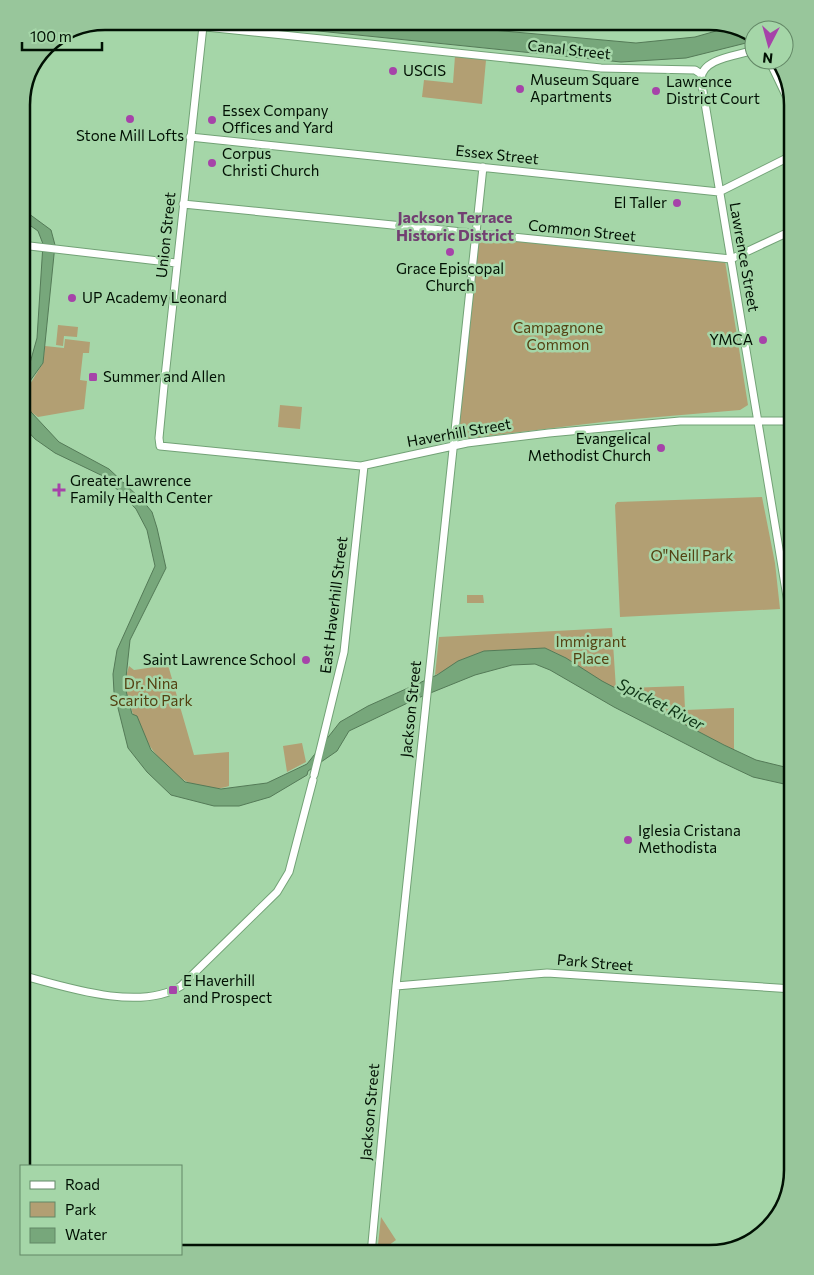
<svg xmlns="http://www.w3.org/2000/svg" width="814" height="1275" viewBox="0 0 814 1275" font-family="Commissioner,sans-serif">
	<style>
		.green { fill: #b29f73 }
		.water { fill: #77a77b; stroke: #547a57 }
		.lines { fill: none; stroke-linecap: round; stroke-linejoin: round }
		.secondary-casing { stroke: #72a276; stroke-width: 9 }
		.secondary { stroke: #fff; stroke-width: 7 }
		.poi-dot { fill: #a643a9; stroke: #a5d6a8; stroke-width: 2 }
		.labels { text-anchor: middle; stroke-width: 5; stroke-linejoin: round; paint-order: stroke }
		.street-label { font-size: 15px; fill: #011003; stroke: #a5d6a8 }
		.poi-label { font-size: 15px; fill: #011003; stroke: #a5d6a8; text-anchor: start }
		.park-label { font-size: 15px; fill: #534112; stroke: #a5d6a8 }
		.neighbourhood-label { font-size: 16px; font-weight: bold; fill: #724072; stroke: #a5d6a8 }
		.water-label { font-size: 16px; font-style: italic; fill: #0d3214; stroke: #a5d6a8 }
		.rim { fill: none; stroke: #011003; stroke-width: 2.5 }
	</style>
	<rect width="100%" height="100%" fill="#a5d6a8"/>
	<!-- green -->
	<path class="green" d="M455 56 486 60 482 104 422 97 424 80 453 83Z
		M479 237 725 261 748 405 740 410 611 421 455 440Z
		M58 325 78 327 77 337 64 336 63 346 56 345Z
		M65 339 90 342 89 353H83L80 380 87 381 84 409 38 417 31 412 24 394 43 363 45 346 64 348Z
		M280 405 302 407 300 429 278 427Z
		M762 497 775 563 780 609 620 617 615 505 617 502Z
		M467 595H483L484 603H467Z
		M612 628 616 689 581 670 566 658 545 648 484 651 458 661 447 670 435 675 439 637Z
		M168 665 194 755 229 752V786C177 803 133 732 126 689 124 682 127 673 129 666L134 670Z
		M684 686 685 710 734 708V750L627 695V688Z
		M302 743 306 762 287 772 283 746Z
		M381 1217 396 1240 377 1254Z"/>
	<!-- water -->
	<path class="water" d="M426 24 636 43 695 37 730 27 754 35V41L686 58 621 62 270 26Z
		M21 208 51 230 55 245 43 363 30 381 24 397 31 412 59 442 109 469 143 501 152 512 157 528 166 568 130 640 125 687 132 714 137 716 151 750 185 782 221 789 267 783 307 764 340 722 368 706 437 675 458 661 484 651 545 648 566 658 602 681 724 745 756 760 793 769V786L753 777 719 761 614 707 550 670 535 664 512 665 475 675 418 698 349 731 337 751 308 771 307 775 270 797 239 806H214L171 795 147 772 128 748 114 692 113 674 117 650 155 566 147 530 136 509 105 477 55 453 35 439 21 424V375L30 363 37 338 43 244 38 231 21 219Z"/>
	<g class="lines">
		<defs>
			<path id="secondary" d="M196 26 601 68 695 70 701 74
				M203 26 164 386 159 438 160 446 361 466 467 443 549 433 680 421H793
				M754 50C737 56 702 58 701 79L793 633
				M769 60 793 110
				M190 137 719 192 793 155
				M183 204 731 259 793 230
				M21 245 176 263
				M314 775 344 652 364 466
				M21 975C65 987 140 1012 181 986L277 892 289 872 313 780
				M396 986 547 973 793 989
				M371 1254 396 986 483 167"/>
		</defs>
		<!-- secondary casing -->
		<use href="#secondary" class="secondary-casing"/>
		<!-- secondary -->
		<use href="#secondary" class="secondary"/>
	</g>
	<!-- markers -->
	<g class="poi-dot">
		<circle cx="393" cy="71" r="5"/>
		<circle cx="520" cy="89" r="5"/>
		<circle cx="656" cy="91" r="5"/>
		<circle cx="130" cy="119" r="5"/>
		<circle cx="212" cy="120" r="5"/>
		<circle cx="212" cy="163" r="5"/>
		<circle cx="677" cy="203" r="5"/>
		<circle cx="450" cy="252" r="5"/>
		<circle cx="72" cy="298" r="5"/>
		<circle cx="763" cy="340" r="5"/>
		<rect x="88" y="372" width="10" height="10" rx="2.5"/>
		<circle cx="661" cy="448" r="5"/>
		<path d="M56.5 482.5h5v5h5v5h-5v5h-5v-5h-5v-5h5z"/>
		<circle cx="306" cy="660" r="5"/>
		<circle cx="628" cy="840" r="5"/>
		<rect x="168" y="985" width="10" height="10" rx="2.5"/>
	</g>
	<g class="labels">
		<!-- street labels -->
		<g class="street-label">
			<text transform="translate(569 50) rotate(6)" y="5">Canal Street</text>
			<text transform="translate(497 155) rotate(6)" y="5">Essex Street</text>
			<text transform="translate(582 231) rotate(6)" y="5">Common Street</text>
			<text transform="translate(166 235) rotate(-84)" y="5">Union Street</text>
			<text transform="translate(744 257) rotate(80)" y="5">Lawrence Street</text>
			<text transform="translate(459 433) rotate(-10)" y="5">Haverhill Street</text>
			<text transform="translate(334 605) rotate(-83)" y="5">East Haverhill Street</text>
			<text transform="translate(411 709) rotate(-84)" y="5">Jackson Street</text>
			<text transform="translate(595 963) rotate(5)" y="5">Park Street</text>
			<text transform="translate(370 1112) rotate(-85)" y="5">Jackson Street</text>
		</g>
		<!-- poi labels -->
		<g class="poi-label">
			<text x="403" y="76">USCIS</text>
			<text x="530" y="85">Museum Square<tspan x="530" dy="17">Apartments</tspan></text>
			<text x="666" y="87">Lawrence<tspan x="666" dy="17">District Court</tspan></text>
			<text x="222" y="116">Essex Company<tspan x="222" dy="17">Offices and Yard</tspan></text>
			<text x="130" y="141" text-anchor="middle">Stone Mill Lofts</text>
			<text x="222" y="159">Corpus<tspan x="222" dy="17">Christi Church</tspan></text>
			<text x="667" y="208" text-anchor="end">El Taller</text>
			<text x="450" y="274" text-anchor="middle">Grace Episcopal<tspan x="450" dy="17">Church</tspan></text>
			<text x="82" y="303">UP Academy Leonard</text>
			<text x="753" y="345" text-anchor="end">YMCA</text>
			<text x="103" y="382">Summer and Allen</text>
			<text x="651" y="444" text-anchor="end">Evangelical<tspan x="651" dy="17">Methodist Church</tspan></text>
			<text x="70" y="486">Greater Lawrence<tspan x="70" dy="17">Family Health Center</tspan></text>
			<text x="296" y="665" text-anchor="end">Saint Lawrence School</text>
			<text x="638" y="836">Iglesia Cristana<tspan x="638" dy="17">Methodista</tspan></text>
			<text x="183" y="986">E Haverhill<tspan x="183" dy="17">and Prospect</tspan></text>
		</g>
		<!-- park labels -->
		<g class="park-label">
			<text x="558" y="333">Campagnone<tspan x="558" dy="17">Common</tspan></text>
			<text x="692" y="561">O"Neill Park</text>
			<text x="591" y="647">Immigrant<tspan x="591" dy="17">Place</tspan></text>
			<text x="151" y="689">Dr. Nina<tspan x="151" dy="17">Scarito Park</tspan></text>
		</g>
		<!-- neighbourhood labels -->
		<g class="neighbourhood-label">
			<text x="455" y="223">Jackson Terrace<tspan x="455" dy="18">Historic District</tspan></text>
		</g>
		<!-- water labels -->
		<g class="water-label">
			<text transform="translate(661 704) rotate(27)" y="6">Spicket River</text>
		</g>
	</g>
	<!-- crop -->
	<path d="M0 0H814V1275H0ZM105 30H709A75 75 0 0 1 784 105V1170A75 75 0 0 1 709 1245H105A75 75 0 0 1 30 1170V105A75 75 0 0 1 105 30Z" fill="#98c69b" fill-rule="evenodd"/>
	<path class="rim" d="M105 30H709A75 75 0 0 1 784 105V1170A75 75 0 0 1 709 1245H105A75 75 0 0 1 30 1170V105A75 75 0 0 1 105 30Z"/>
	<!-- legend -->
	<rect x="20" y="1165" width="162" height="90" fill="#a5d6a8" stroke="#638766"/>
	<rect x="30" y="1181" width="25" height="8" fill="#ffffff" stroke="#638766"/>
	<text x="65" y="1190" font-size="15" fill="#011003">Road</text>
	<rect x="30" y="1202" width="25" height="15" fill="#b29f73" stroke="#638766"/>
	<text x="65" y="1215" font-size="15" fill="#011003">Park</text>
	<rect x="30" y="1228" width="25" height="15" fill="#77a77b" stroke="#638766"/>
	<text x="65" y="1240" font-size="15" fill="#011003">Water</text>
	<!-- north arrow -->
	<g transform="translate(769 45) rotate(186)"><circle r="24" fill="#a5d6a8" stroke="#638766"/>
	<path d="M0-4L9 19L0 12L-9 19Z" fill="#a643a9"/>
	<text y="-8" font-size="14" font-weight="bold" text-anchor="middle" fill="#011003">N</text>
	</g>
	<!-- scale -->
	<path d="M22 42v8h80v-8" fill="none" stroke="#011003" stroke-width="2.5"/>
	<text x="30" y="42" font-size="15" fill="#011003" stroke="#a5d6a8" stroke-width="4" paint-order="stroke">100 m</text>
</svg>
